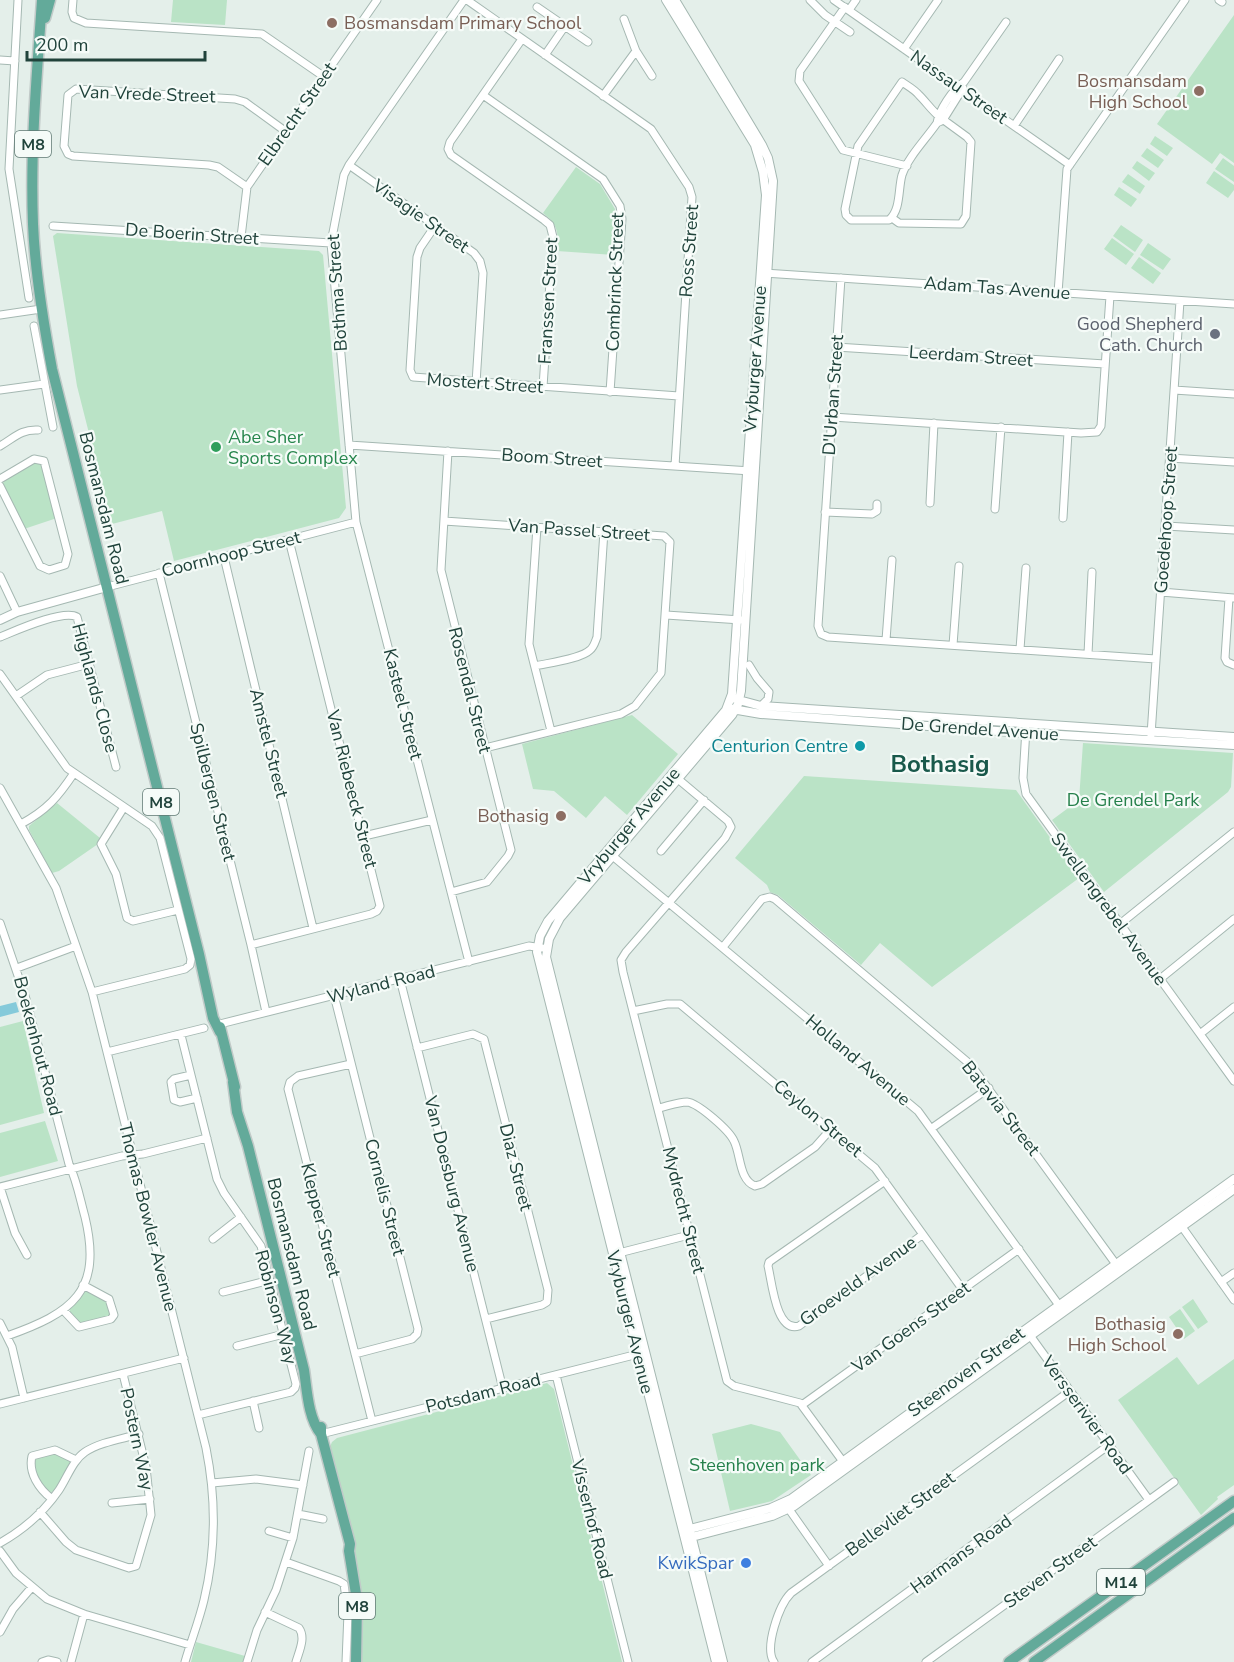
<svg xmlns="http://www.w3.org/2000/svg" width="1234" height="1662" viewBox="0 0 1234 1662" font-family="'Nunito Sans',sans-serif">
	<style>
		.green { fill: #bae3c6 }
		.water { fill: #85cada }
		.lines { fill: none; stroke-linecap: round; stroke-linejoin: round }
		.minor-casing { stroke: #a5b8b2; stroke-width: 9 }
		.tertiary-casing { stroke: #a5b8b2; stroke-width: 10 }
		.primary-casing { stroke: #c1cac8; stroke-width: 13 }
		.minor { stroke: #fff; stroke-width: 7 }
		.tertiary { stroke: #fff; stroke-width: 8 }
		.primary { stroke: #63aa9a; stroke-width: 10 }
		.education-dot { fill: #8d6e63; stroke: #f5fbf8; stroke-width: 2 }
		.worship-dot { fill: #6b7280; stroke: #f5fbf8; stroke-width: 2 }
		.leisure-dot { fill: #2e9e5b; stroke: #f5fbf8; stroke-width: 2 }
		.culture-dot { fill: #0f9aa8; stroke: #f5fbf8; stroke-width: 2 }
		.shop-dot { fill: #3f7fe0; stroke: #f5fbf8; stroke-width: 2 }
		.labels { text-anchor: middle; stroke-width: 4.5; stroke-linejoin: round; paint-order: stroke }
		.shield { fill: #f5fbf8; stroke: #607a74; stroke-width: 1.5 }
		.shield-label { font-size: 16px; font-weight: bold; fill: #20433b }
		.education-label { font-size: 18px; fill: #785e54; stroke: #f5fbf8; text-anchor: end }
		.street-label { font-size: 18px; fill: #20433b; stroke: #f5fbf8 }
		.worship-label { font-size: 18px; fill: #5b616d; stroke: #f5fbf8; text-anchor: end }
		.leisure-label { font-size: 18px; fill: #27864d; stroke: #f5fbf8; text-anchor: start }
		.culture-label { font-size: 18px; fill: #0d838f; stroke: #f5fbf8; text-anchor: end }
		.park-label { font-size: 18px; fill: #25804b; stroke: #f5fbf8 }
		.shop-label { font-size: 18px; fill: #366cbe; stroke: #f5fbf8; text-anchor: end }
		.district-label { font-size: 24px; font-weight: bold; fill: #19594b; stroke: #f5fbf8 }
	</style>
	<rect width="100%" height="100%" fill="#e4efea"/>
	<!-- green -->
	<path class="green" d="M173 0H227L225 25 171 22Z
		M1234 15V163L1220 153 1212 164 1157 124Z
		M1155 136 1173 148 1167 156 1150 144Z
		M1147 148 1164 160 1158 168 1141 156Z
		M1223 158 1234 166V182L1215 169Z
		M1137 161 1155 173 1149 181 1132 168Z
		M576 167 600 184 615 209 614 255 557 251C559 234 558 224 543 213Z
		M1214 171 1234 185V190L1228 198 1206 183Z
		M1128 174 1145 186 1140 194 1122 182Z
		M1119 187 1137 199 1131 207 1114 195Z
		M1121 225 1143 240 1135 252 1113 236Z
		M57 233 319 251 323 255 346 508 339 518 174 561 162 511 112 524 77 386 53 236Z
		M1112 238 1134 254 1126 265 1104 249Z
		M1148 243 1171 259 1163 270 1140 255Z
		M1139 257 1161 273 1153 284 1131 268Z
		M33 462H38C51 474 53 501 57 518L24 529 3 483 5 479Z
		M632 715 678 754 627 815 605 796 586 818 554 791 533 789 522 744Z
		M1083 743 1233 753 1231 787 1228 792 1104 892 1052 820 1079 800Z
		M804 776 1016 790 1079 878 932 987 880 943 861 965 778 895 770 892 767 885 735 858Z
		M57 803 100 838 98 844 59 871 52 873 29 830V826Z
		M23 1021 44 1113 0 1125V1027Z
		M45 1121 58 1161 0 1177V1133Z
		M87 1290 107 1299 111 1314 110 1318 82 1325 70 1313V1307L84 1291Z
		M1193 1299 1208 1322 1198 1329 1182 1307Z
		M1180 1309 1195 1331 1184 1339 1169 1317Z
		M1177 1357 1198 1385 1234 1359V1485L1217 1497 1218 1499 1201 1515 1118 1400Z
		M547 1383 554 1389 622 1662H361C367 1586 347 1522 329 1449L332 1442 337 1438Z
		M751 1424 780 1432 811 1475 772 1501 730 1511 712 1434Z
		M53 1452 70 1460 71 1464 56 1490 49 1493C40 1484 31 1471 35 1457Z
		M196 1642 245 1656 243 1662H191Z"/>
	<!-- water -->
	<path class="water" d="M16 1002 19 1012 0 1017V1006Z"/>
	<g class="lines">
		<defs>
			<path id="minor" d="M18 0 9 169 29 298
				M73 0 72 12 74 18 86 23 262 34 323 76
				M464 0 349 165 344 175 331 243 356 522 469 962
				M467 0 651 129 689 187 692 197 675 466
				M810 0 825 15 850 32
				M834 0 1070 165
				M1219 0 1222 2
				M537 7 588 42
				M845 7 800 71 799 81 843 150 907 166
				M849 10 856 0
				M624 19 636 51
				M522 39 450 142 448 149 451 155 544 220 550 225 553 237 543 387
				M904 49 938 0
				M545 55 565 26
				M0 60 15 61
				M483 95 603 179 620 206 622 219 610 392
				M603 96 636 51 652 76
				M939 122 943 120 963 88
				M1014 126 1059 59
				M349 165 474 253 480 261 483 273 476 383
				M247 187 218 167 209 165 73 156 68 154 64 146 68 95 76 89 235 99 245 102 285 131
				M892 218 899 223 961 224 966 216 971 142 967 137 941 118C932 111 927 103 919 95 915 90 908 86 902 82L858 146 845 209 846 215 851 220H889C901 210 898 189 902 175 908 157 926 139 937 123 939 110 952 90 964 82L1006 22
				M53 226 331 243
				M435 226 420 248 417 257 410 370 413 377 679 396
				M241 237 247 187 377 0
				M764 273 1234 304
				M841 278 818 626 821 634 828 637 1156 659
				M1058 293 1067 169 1185 0
				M0 315 41 309
				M34 326 53 427
				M836 347 1105 364
				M0 390 44 384
				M1174 390 1234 394
				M832 417 1081 433 1097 432 1101 426 1110 296
				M349 445 751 471
				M0 446C14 438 21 429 38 430
				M448 451 441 570 511 850 508 856 487 882 451 892
				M1170 458 1234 462
				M0 479 34 459 44 461 68 554 65 565 49 570 40 566 0 486
				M930 503 934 423
				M995 509 1001 427
				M825 512 872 514 877 511V504
				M1063 518 1068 432
				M444 521 664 536 670 542 661 673 635 706 621 714 485 748
				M1166 526 1234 530
				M537 527 529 644 551 731
				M224 557 313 928
				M159 573 251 945 266 1012
				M0 576 17 612
				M107 587 356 522
				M1161 592 1234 598
				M1229 598 1225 658 1227 662 1234 665
				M666 615 741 620
				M0 637C15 631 63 609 77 617L116 767
				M886 640 892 560
				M953 645 959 566
				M1020 649 1026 568
				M1088 654 1092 572
				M749 665 757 678 769 692 768 699 761 706
				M535 666C548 663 581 659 590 650 594 647 595 642 597 637L604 531
				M0 674 67 768 152 826 160 838 191 959 190 965 185 969 92 992
				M16 696 47 675 89 664
				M1026 729 1023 778 1026 794 1234 1081
				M1151 735 1180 301
				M678 779 728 821 731 827 725 838 626 952 621 960 623 972 727 1381 734 1386 800 1403 844 1463
				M0 788 56 888 92 992 206 1448C216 1498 216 1550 204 1600 199 1621 191 1641 185 1662
				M124 807 101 844 116 874 127 918 133 921 178 910
				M21 824C47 810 58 797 74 773
				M364 836 432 820
				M661 851 704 800
				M609 853 918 1111 1061 1308
				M0 923 26 999 69 1164C77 1181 80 1199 85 1217 103 1292 72 1313 7 1336
				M1120 924 1234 832
				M251 945 371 914 377 911 380 906 289 540
				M723 947 762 899 770 897 775 899 971 1065 1118 1267
				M17 968 76 946
				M400 979 503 1389
				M1160 979 1234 919
				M334 995 418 1329 417 1334 412 1339 355 1354
				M633 1011 667 1004H680L875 1168 963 1290
				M216 1025 529 946 542 948
				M1200 1034 1234 1007
				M181 1035 217 1179 224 1193 261 1246 296 1384 295 1388 291 1392 198 1415
				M417 1048 473 1034 484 1039 548 1290 547 1302 542 1305 486 1319
				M107 1052 204 1028
				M351 1064 298 1076 290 1082 288 1089 372 1421
				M191 1075 174 1079 171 1082 174 1100 180 1102 197 1098
				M659 1108C668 1106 678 1102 687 1102 698 1103 729 1130 734 1141 741 1155 739 1180 755 1186L762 1184 815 1147 831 1129
				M932 1128 989 1088
				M885 1181 769 1262 768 1266C772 1282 776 1333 799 1326L922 1235
				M0 1187 122 1156 143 1154 207 1138
				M0 1187 15 1233 27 1255
				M1180 1224 1234 1300
				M213 1239 241 1217
				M615 1254 689 1235
				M1221 1282 1234 1273
				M223 1292 270 1280
				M63 1310 79 1327 111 1319 114 1315 109 1299 83 1285
				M0 1323 12 1347 24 1398
				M1029 1334 1149 1500
				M237 1346 284 1334
				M556 1375 628 1662
				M253 1401 259 1428
				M0 1404 184 1358
				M802 1405 1019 1249
				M321 1434 642 1353
				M212 1483 256 1479 303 1485
				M52 1499C39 1489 28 1473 32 1456L55 1450 76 1460
				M112 1503 150 1499
				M786 1505 829 1566
				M40 1512 66 1542 76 1550 129 1568 136 1566 151 1515 146 1467 123 1374
				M298 1514 323 1519
				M269 1531 293 1538
				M0 1543C23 1530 44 1512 59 1490 67 1478 73 1460 85 1452 100 1442 122 1439 139 1434
				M0 1551 16 1573 47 1599 84 1614 190 1645
				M286 1562 339 1581 344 1584 348 1613 346 1662
				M265 1612 299 1628C306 1638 299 1651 296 1662
				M0 1632 13 1609 32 1587
				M42 1662 48 1660 57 1662
				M71 1662 84 1614
				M247 1662 257 1630 276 1590 293 1538 309 1451
				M774 1662C764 1648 779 1605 791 1593L1070 1391
				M812 1662 1109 1445
				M926 1662 1174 1482"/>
			<path id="tertiary" d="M666 0 755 145 763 172 766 195 732 694 726 710 548 921 540 936 537 952 716 1662
				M675 0 762 145 768 158 773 181 741 691 738 704 732 715 560 918 549 939 546 957 723 1662
				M0 620 17 612 107 587
				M735 699 761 706 1234 737
				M732 709 761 714 1026 733 1234 745
				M686 1530 771 1508 791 1499 1234 1179
				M688 1538 772 1516 794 1506 1234 1189"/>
			<path id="primary" d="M42 0C37 74 30 149 33 224 35 273 43 321 52 369L199 954 213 1018 220 1032
				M45 18 50 0
				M220 1027 235 1087
				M233 1082 237 1112 248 1146 304 1370C307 1390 308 1418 321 1434
				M321 1427V1434L350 1544 349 1551 357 1600 356 1662
				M1009 1662 1234 1501
				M1034 1662 1234 1518"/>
		</defs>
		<!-- minor casing -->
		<use href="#minor" class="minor-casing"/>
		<!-- tertiary casing -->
		<use href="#tertiary" class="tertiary-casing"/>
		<!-- primary casing -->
		<use href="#primary" class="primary-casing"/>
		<!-- minor -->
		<use href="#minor" class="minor"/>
		<!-- tertiary -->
		<use href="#tertiary" class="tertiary"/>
		<!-- primary -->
		<use href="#primary" class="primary"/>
	</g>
	<!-- markers -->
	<g class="education-dot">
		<circle cx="332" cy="23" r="6"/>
		<circle cx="1199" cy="91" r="6"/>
		<circle cx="561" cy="816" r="6"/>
		<circle cx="1178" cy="1334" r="6"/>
	</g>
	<circle class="worship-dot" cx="1215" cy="334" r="6"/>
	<circle class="leisure-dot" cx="216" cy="447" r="6"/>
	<circle class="culture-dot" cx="860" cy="746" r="6"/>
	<circle class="shop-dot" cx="746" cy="1563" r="6"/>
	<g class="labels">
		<!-- shield labels -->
		<g class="shield">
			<rect x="15" y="131" width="36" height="26" rx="4.5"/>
			<rect x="143" y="789" width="36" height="26" rx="4.5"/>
			<rect x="1097" y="1569" width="48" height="26" rx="4.5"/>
			<rect x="339" y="1593" width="36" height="26" rx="4.5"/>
		</g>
		<g class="shield-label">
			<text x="33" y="150">M8</text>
			<text x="161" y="808">M8</text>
			<text x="1121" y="1588">M14</text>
			<text x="357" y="1612">M8</text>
		</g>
		<!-- education labels -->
		<g class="education-label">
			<text x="344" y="29" text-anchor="start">Bosmansdam Primary School</text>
			<text x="1187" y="87">Bosmansdam<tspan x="1187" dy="21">High School</tspan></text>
			<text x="549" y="822">Bothasig</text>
			<text x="1166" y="1330">Bothasig<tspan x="1166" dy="21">High School</tspan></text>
		</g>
		<!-- street labels -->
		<g class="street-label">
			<text transform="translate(959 87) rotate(35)" y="6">Nassau Street</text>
			<text transform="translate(147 94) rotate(2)" y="6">Van Vrede Street</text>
			<text transform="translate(297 114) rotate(-55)" y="6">Elbrecht Street</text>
			<text transform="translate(421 216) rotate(35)" y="6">Visagie Street</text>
			<text transform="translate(192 234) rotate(4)" y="6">De Boerin Street</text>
			<text transform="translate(689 251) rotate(-86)" y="6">Ross Street</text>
			<text transform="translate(615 282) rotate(-88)" y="6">Combrinck Street</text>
			<text transform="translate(997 288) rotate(4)" y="6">Adam Tas Avenue</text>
			<text transform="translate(337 293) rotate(-94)" y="6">Bothma Street</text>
			<text transform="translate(548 301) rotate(-87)" y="6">Franssen Street</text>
			<text transform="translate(971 356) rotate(4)" y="6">Leerdam Street</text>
			<text transform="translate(755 359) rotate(-86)" y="6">Vryburger Avenue</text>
			<text transform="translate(485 383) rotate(4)" y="6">Mostert Street</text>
			<text transform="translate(833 395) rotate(-86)" y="6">D'Urban Street</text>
			<text transform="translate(552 458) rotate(4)" y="6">Boom Street</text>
			<text transform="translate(104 508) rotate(76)" y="6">Bosmansdam Road</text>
			<text transform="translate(1166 520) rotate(-86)" y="6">Goedehoop Street</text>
			<text transform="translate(579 530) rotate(4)" y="6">Van Passel Street</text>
			<text transform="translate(231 554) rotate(-14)" y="6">Coornhoop Street</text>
			<text transform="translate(95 688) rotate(75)" y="6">Highlands Close</text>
			<text transform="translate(470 690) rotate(76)" y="6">Rosendal Street</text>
			<text transform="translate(403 704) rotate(76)" y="6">Kasteel Street</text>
			<text transform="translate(980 729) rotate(4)" y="6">De Grendel Avenue</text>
			<text transform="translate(269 743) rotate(76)" y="6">Amstel Street</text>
			<text transform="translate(352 789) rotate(76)" y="6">Van Riebeeck Street</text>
			<text transform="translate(213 792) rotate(76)" y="6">Spilbergen Street</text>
			<text transform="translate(629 826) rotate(-50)" y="6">Vryburger Avenue</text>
			<text transform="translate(1109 909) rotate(54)" y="6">Swellengrebel Avenue</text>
			<text transform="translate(381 984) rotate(-14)" y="6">Wyland Road</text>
			<text transform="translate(38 1046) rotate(75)" y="6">Boekenhout Road</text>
			<text transform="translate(858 1060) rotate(40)" y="6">Holland Avenue</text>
			<text transform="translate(1001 1108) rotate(52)" y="6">Batavia Street</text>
			<text transform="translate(818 1118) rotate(40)" y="6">Ceylon Street</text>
			<text transform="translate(516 1167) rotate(76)" y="6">Diaz Street</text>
			<text transform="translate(452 1184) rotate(76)" y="6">Van Doesburg Avenue</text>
			<text transform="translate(385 1197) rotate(76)" y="6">Cornelis Street</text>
			<text transform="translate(684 1210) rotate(76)" y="6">Mydrecht Street</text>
			<text transform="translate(148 1217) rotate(76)" y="6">Thomas Bowler Avenue</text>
			<text transform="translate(321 1220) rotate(76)" y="6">Klepper Street</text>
			<text transform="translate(292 1254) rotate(76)" y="6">Bosmansdam Road</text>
			<text transform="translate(858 1281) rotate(-36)" y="6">Groeveld Avenue</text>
			<text transform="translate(276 1307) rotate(75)" y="6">Robinson Way</text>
			<text transform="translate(630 1322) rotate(76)" y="6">Vryburger Avenue</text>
			<text transform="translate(911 1327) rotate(-36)" y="6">Van Goens Street</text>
			<text transform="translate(966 1372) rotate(-36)" y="6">Steenoven Street</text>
			<text transform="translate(483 1393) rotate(-14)" y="6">Potsdam Road</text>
			<text transform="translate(1087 1415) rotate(54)" y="6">Versserivier Road</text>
			<text transform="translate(137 1439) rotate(78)" y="6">Postern Way</text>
			<text transform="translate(900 1514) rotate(-36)" y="6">Bellevliet Street</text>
			<text transform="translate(592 1519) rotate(76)" y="6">Visserhof Road</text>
			<text transform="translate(961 1554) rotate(-36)" y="6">Harmans Road</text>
			<text transform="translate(1050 1572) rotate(-36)" y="6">Steven Street</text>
		</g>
		<!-- worship labels -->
		<g class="worship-label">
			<text x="1203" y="330">Good Shepherd<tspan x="1203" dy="21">Cath. Church</tspan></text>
		</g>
		<!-- leisure labels -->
		<g class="leisure-label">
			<text x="228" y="443">Abe Sher<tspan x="228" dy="21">Sports Complex</tspan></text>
		</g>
		<!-- culture labels -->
		<g class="culture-label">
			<text x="848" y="752">Centurion Centre</text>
		</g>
		<!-- park labels -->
		<g class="park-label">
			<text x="1133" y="806">De Grendel Park</text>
			<text x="757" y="1471">Steenhoven park</text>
		</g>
		<!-- shop labels -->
		<g class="shop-label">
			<text x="734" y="1569">KwikSpar</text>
		</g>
		<!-- district labels -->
		<g class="district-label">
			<text x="940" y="772">Bothasig</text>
		</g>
	</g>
	<!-- scale -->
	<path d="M27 51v9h178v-9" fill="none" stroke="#20433b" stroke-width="3"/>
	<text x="36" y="51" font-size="18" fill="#20433b" stroke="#f5fbf8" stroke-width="4.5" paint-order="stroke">200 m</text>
</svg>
